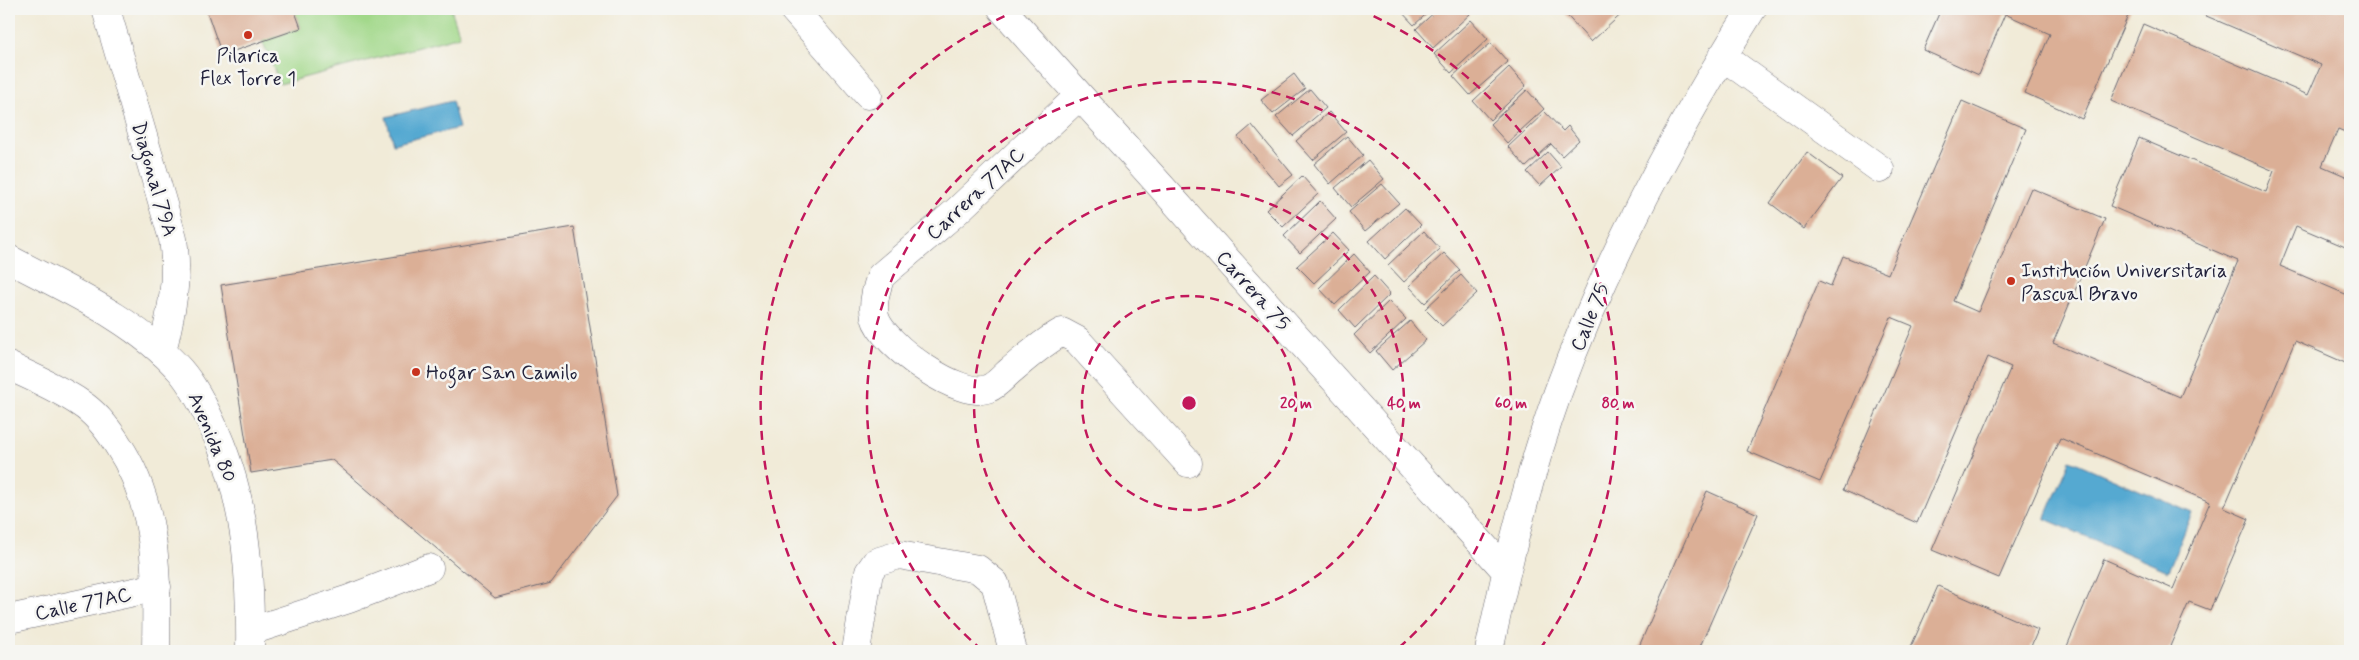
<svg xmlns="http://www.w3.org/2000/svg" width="2359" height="660" viewBox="0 0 2359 660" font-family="Mynerve,sans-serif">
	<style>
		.green { fill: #a1d889; stroke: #627d62 }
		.water { fill: #55a9d1; stroke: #3c6686 }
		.building { fill: #dbaf96 }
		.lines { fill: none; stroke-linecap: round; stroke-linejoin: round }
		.minor-casing { stroke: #6a6872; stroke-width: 29 }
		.major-casing { stroke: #6a6872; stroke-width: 29 }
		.minor { stroke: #fff; stroke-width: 28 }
		.major { stroke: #fff; stroke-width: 28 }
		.ring { fill: none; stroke: #c2185b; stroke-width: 2.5; stroke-dasharray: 9 6 }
		.poi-dot { fill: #c8321e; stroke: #f6f6f2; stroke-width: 2 }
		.labels { text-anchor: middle; stroke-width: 5; stroke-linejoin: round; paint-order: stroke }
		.poi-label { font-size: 20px; fill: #22223b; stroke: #f6f6f2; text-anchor: start }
		.street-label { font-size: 20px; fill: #22223b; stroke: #f6f6f2 }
		.centre { fill: #c2185b; stroke: #f6f6f2; stroke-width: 2.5 }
		.ring-label { font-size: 15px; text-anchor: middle; font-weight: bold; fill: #c2185b; stroke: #f6f6f2; stroke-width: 5; stroke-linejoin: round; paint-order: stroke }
	</style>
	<rect width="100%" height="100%" fill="#f6f6f2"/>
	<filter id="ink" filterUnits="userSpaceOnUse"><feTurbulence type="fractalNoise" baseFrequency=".02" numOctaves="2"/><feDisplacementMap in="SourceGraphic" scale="10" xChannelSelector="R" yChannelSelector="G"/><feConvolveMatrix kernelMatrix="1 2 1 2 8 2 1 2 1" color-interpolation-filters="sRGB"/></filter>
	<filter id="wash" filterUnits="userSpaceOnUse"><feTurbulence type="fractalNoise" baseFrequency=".0096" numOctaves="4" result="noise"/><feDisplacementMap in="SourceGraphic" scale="20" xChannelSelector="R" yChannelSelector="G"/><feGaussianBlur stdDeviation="1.12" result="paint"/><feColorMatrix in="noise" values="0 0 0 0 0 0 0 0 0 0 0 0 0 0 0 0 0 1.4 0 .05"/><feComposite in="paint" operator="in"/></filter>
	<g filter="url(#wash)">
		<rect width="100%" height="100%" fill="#f1ebd8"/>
		<!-- green -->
		<path class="green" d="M294 9H451L460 36 280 84 262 41 301 28Z"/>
		<!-- water -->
		<path class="water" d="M452 101 459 128 393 144 386 117Z
			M2070 460 2192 513 2168 571 2045 519Z"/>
		<g id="blocks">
			<!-- building -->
			<path class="building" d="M206 9H294L301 28 222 55Z
				M1399 9H1432L1414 25Z
				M1438 9H1465L1470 14 1433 48 1416 29Z
				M1561 9H1627L1591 42Z
				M1941 9H2131L2082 119 2025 93 2050 34 2005 14 1979 75 1923 50Z
				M2190 9H2350V134L2338 129 2322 166 2350 178V249L2296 226 2280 266 2350 296V365L2295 341 2224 508 2249 519 2210 610 2189 602 2168 651H2065L2104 559 2173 589 2210 502 2060 438 1999 578 1932 550 2011 367 1988 357 1917 523 1843 490 1913 326 1891 317 1820 482 1747 451 1819 281 1831 286 1843 256 1888 274 1962 101 2026 129 1953 301 1978 312 2031 188 2105 219 2053 343 2180 397 2238 261 2110 206 2139 138 2266 192 2274 171 2111 101 2143 24 2308 95 2321 65Z
				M1471 20 1488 39 1451 73 1434 54Z
				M1491 43 1508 62 1470 95 1453 76Z
				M1509 67 1526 86 1490 120 1473 101Z
				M1294 74 1305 89 1273 114 1261 100Z
				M1310 89 1326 108 1293 136 1276 117Z
				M1527 90 1544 109 1507 143 1490 124Z
				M1329 112 1346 132 1313 160 1296 141Z
				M1545 112 1563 131 1568 126 1579 140 1562 156 1551 144 1526 167 1508 147Z
				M1252 125 1293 175 1279 186 1238 137Z
				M1347 136 1363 155 1330 184 1314 164Z
				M1548 152 1561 167 1540 186 1527 172Z
				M1807 152 1842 178 1804 229 1770 203Z
				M1368 160 1384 179 1351 207 1335 188Z
				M1302 176 1318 194 1283 227 1266 210Z
				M1382 184 1399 203 1365 231 1349 212Z
				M1320 201 1336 219 1300 253 1284 236Z
				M1405 208 1421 225 1385 259 1369 241Z
				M574 227 617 496 551 583 495 598 332 460 251 473 221 285Z
				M1424 231 1440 249 1404 282 1388 265Z
				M1333 233 1349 250 1314 283 1297 266Z
				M1444 253 1460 270 1425 303 1409 286Z
				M1354 254 1370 272 1335 305 1319 288Z
				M1461 275 1477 293 1442 326 1425 309Z
				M1374 276 1390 294 1355 328 1339 310Z
				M1389 301 1406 319 1370 353 1354 335Z
				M1410 321 1426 340 1392 370 1376 351Z
				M1707 491 1758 514 1698 651H1637Z
				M1938 586 2038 630 2029 651H1909Z"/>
		</g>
	</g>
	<g filter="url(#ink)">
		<use href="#blocks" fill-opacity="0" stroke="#6a6872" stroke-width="1"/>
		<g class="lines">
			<defs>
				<path id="minor" d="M106 9 173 239C179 279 171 314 162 352
					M793 9 868 95
					M1002 9 1506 571
					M1722 56 1880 169
					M1079 96 957 211 881 276C876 289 872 304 875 317 882 344 962 402 989 388 997 385 1004 376 1010 371 1027 357 1042 343 1062 332L1077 340 1188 463
					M9 619 157 587
					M251 631 349 599 429 568
					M856 651 869 572 876 562 899 555 978 569 995 583 1013 651
					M1489 651C1507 564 1528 476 1558 392 1608 256 1675 131 1752 9"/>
				<path id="major" d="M9 259C67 290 135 319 180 370 193 385 202 403 211 422 246 495 251 571 250 651
					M9 366C33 378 58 388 80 403 96 413 108 429 118 445 159 507 157 580 156 651"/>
			</defs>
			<!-- minor casing -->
			<use href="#minor" class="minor-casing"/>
			<!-- major casing -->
			<use href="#major" class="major-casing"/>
			<!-- minor -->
			<use href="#minor" class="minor"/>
			<!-- major -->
			<use href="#major" class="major"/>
		</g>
	</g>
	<!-- distance rings -->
	<g class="ring">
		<circle cx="1189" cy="403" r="107"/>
		<circle cx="1189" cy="403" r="215"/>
		<path d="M982 650A322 322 0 1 1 1396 650"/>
		<path d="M838 649A429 429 0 0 1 1018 10M1360 10A429 429 0 0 1 1540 649"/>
	</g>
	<!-- markers -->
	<g class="poi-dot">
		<circle cx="248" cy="35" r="5"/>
		<circle cx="2011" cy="281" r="5"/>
		<circle cx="416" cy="372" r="5"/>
	</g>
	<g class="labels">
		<!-- poi labels -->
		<g class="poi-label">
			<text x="248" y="62" text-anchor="middle">Pilarica<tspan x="248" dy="23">Flex Torre 1</tspan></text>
			<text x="2021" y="277">Institución Universitaria<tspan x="2021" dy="23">Pascual Bravo</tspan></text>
			<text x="426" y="379">Hogar San Camilo</text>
		</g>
		<!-- street labels -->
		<g class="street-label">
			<text transform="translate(155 179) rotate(74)" y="7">Diagonal 79A</text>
			<text transform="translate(975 193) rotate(-43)" y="7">Carrera 77AC</text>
			<text transform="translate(1254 290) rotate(48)" y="7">Carrera 75</text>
			<text transform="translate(1589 317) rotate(-68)" y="7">Calle 75</text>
			<text transform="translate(213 437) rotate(67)" y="7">Avenida 80</text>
			<text transform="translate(83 603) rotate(-12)" y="7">Calle 77AC</text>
		</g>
	</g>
	<circle cx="1189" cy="403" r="8" class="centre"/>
	<g class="ring-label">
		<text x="1296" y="408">20 m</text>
		<text x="1404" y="408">40 m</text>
		<text x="1511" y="408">60 m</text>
		<text x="1618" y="408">80 m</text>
	</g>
	<!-- margin -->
	<rect width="2359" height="660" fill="none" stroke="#f6f6f2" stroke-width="30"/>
</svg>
